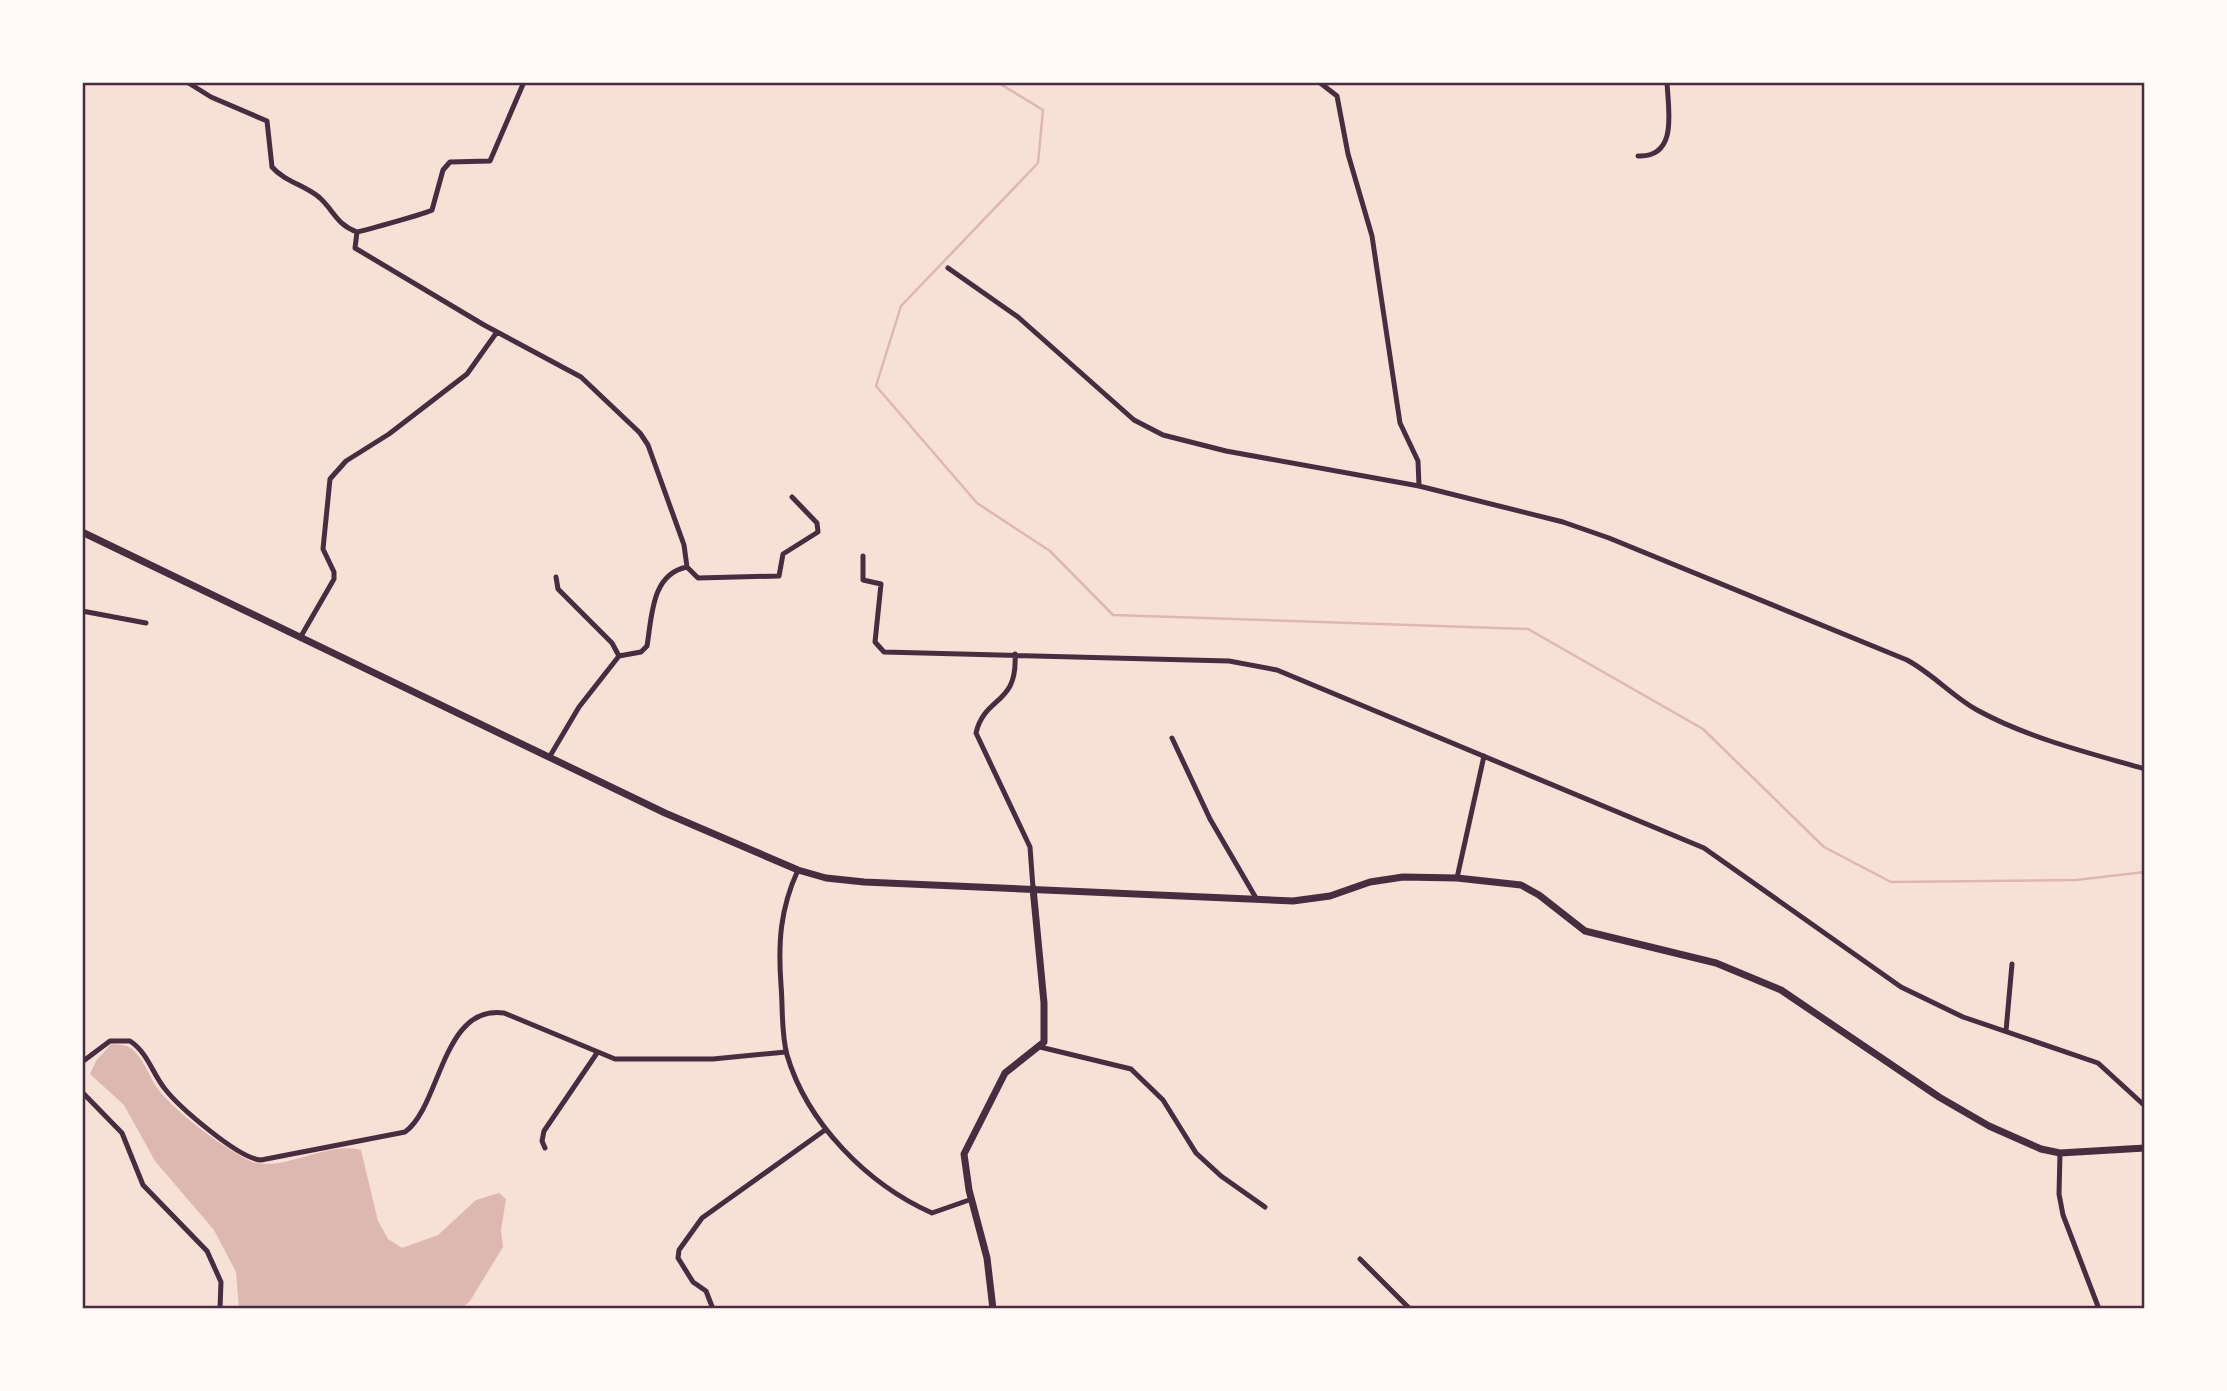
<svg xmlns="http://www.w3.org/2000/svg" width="2227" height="1391" viewBox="0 0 2227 1391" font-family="'Titillium Web',sans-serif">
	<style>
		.water { fill: #dcb8b0 }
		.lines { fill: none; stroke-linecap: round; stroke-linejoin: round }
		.stream { stroke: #dcb8b0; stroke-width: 2.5 }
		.minor { stroke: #4a2c40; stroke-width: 5 }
		.tertiary { stroke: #4a2c40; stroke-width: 7 }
		.neatline { fill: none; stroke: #4a2c40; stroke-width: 2.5 }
	</style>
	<rect width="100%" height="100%" fill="#f7e1d7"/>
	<!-- water -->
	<path class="water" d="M111 1044C119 1045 126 1044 132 1049 146 1061 149 1079 161 1093 183 1118 218 1143 246 1159 278 1177 324 1140 361 1150L378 1221 388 1239 402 1248 438 1235 476 1200 499 1193 506 1199 501 1230 503 1247 470 1301 461 1309H239L236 1272 214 1230 155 1161 124 1105 90 1074 96 1061Z"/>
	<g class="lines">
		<!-- stream -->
		<path class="stream" d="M997 82 1043 110 1038 163 901 306 876 386 977 503 1050 551 1113 615 1528 629 1703 729 1824 847 1891 882 2076 880 2145 872"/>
		<!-- minor -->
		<path class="minor" d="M187 82 211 97 267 121 272 167C285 182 305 185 320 198 334 211 337 225 357 232
			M524 82 490 161 450 162 443 170 432 210C428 213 366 230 357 232L355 248 484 325 581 377 640 433 648 445 684 545 687 567
			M1319 82 1337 96 1348 154 1372 236 1400 423 1418 461 1419 486
			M1638 156C1679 158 1668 108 1667 82
			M948 268 1018 317 1134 420 1163 435 1226 451 1419 486 1563 522 1609 538 1907 660C1933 674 1952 696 1977 710 2028 738 2089 753 2145 769
			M863 556V580L881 584 875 642 884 652 1229 661 1277 670 1704 848 1901 987 1963 1017 2098 1063 2145 1106
			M556 577 558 589 612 643 619 656
			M82 611 146 623
			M300 638 334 579V572L323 549 330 479 346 461 389 434 467 374 497 332
			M1015 654C1018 706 985 695 976 733L1030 847 1033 888
			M1172 738 1210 819 1256 898
			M550 756 579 707 619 656 641 652 647 646C652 617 651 574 687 567L698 578 779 576 783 554 818 532 817 523 792 497
			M798 870C780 909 778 943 781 985 783 1008 781 1033 787 1055 807 1123 867 1184 932 1213L972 1199
			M1457 878 1484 756
			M2006 1031 2012 964
			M1040 1047 1131 1069 1163 1100 1196 1153 1221 1176 1265 1207
			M82 1062 110 1041H130C148 1053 152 1073 165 1089 179 1107 239 1159 261 1160L405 1132C441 1106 442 1004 504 1013L615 1059H713L786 1052
			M82 1092 122 1133 143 1185 207 1251 221 1282 220 1309
			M545 1148 542 1141 544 1131 597 1053
			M2060 1153 2059 1194 2063 1215 2099 1309
			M1360 1259 1410 1309
			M713 1309 706 1291 693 1282 678 1258 679 1250 702 1218 825 1130"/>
		<!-- tertiary -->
		<path class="tertiary" d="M82 532 665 813 798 870 826 878 864 882 1293 901 1330 896 1370 882 1403 877 1457 878 1521 885 1539 895 1585 931 1716 963 1781 990 1939 1097 1989 1126 2041 1149 2060 1153 2145 1148
			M993 1309 987 1258 969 1190 964 1154 1005 1073 1044 1042V1003L1033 888"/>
	</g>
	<!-- border -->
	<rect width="2227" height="1391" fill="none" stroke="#fffaf5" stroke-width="168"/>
	<rect x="84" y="84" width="2059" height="1223" class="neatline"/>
</svg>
